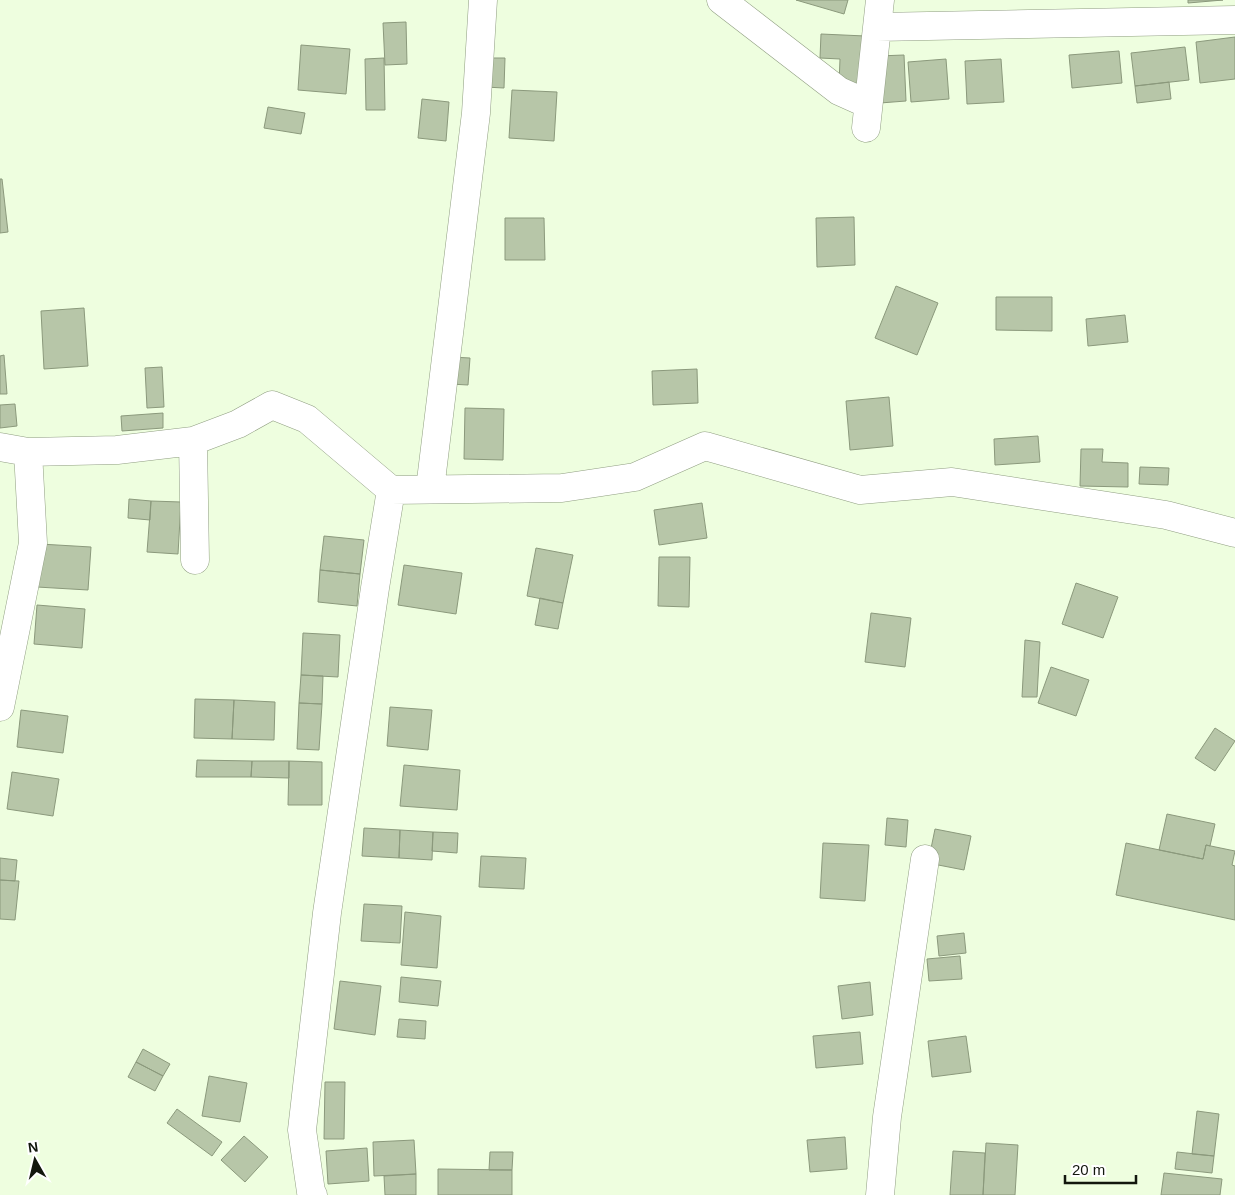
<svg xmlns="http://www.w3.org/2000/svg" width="1235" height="1195" viewBox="0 0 1235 1195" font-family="Helvetica,sans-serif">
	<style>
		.building { fill: #b7c6a8; stroke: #8b997c }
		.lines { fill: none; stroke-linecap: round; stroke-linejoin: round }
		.minor-casing { stroke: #909e82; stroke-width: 29 }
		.minor { stroke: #fff; stroke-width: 28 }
	</style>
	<rect width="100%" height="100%" fill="#eefedf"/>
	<!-- building -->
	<path class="building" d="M796 0H848L844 14Z
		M1188 0H1223L1188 3Z
		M406 22 407 64 385 65 383 23Z
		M821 34 865 36 863 84H839L840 59 820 58Z
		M1235 37V79L1200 83 1196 42Z
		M301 45 350 49 346 94 298 90Z
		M1185 47 1189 80 1135 86 1131 53Z
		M1119 51 1122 83 1072 88 1069 55Z
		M904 55 906 101 880 103 878 56Z
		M384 58 385 110H366L365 59Z
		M486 58H505L504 88 485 87Z
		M946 59 949 99 911 102 908 62Z
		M1001 59 1004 102 967 104 965 61Z
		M1169 82 1171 99 1137 103 1135 86Z
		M512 90 557 92 554 141 509 138Z
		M422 99 449 102 446 141 418 138Z
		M268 107 305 113 301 134 264 128Z
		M0 179H2L8 232 0 233Z
		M854 217 855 265 817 267 816 218Z
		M505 218H544L545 260H505Z
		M896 286 938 303 917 355 875 338Z
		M996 297H1052V331L996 330Z
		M84 308 88 366 44 369 41 311Z
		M1125 315 1128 342 1088 346 1086 319Z
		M4 355 7 394H0V356Z
		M451 357 470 358 468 385 450 384Z
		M162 367 164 407 147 408 145 368Z
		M697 369 698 403 653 405 652 371Z
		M889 397 893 446 850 450 846 401Z
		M15 404 17 426 0 428V405Z
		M465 408 504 409 503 460 464 459Z
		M163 413V428L122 431 121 416Z
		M1038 436 1040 462 995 465 994 439Z
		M1081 449H1103L1102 462 1128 463V487L1080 486Z
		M1140 467 1169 468 1168 485 1139 484Z
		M129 499 151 501 150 520 128 518Z
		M151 501 181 502 178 554 147 552Z
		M702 503 707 538 659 545 654 510Z
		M324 536 364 540 360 574 320 570Z
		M40 544 91 547 88 590 37 587Z
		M536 548 573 555 563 603 527 596Z
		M659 557H690L689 607 658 606Z
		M404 565 462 573 456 614 398 605Z
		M320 570 360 574 357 606 318 602Z
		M1076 583 1118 597 1103 638 1062 624Z
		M540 598 563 603 558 629 535 625Z
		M37 605 85 609 82 648 34 644Z
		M871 613 911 618 905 667 865 662Z
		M303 633 340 635 338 677 301 675Z
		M1025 640 1040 642 1037 697H1022Z
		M1051 667 1089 680 1076 716 1038 703Z
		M301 675 323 676 322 704 299 703Z
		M195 699 234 700 232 739 194 738Z
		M234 700 275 702 274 740 232 739Z
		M299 703 322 704 319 750 297 749Z
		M390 707 432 710 428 750 387 746Z
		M21 710 68 716 63 753 17 747Z
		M1215 728 1235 741 1215 771 1195 758Z
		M197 760 252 761 251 777H196Z
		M252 761H289V778L251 777Z
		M289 761 322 762V805H288Z
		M404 765 460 770 457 810 400 806Z
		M12 772 59 779 53 816 7 809Z
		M1167 814 1215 824 1210 846 1206 845 1203 859 1159 850Z
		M887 818 908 820 906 847 885 845Z
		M364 828 400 830 399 858 362 856Z
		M935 829 971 836 964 870 928 863Z
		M400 830 433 832 432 860 399 858Z
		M433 832 458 833 457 853 432 851Z
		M823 843 869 845 865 901 820 898Z
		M1126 843 1203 859 1206 845 1235 851 1232 865 1235 866V920L1116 895Z
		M481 856 526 858 524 889 479 887Z
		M0 858 17 860 15 881 0 880Z
		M0 880 19 881 15 920 0 919Z
		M364 904 402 906 400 943 361 941Z
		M405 912 441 916 437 968 401 965Z
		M964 933 966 953 939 956 937 936Z
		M960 956 962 979 929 981 927 959Z
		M401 977 441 981 438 1006 399 1002Z
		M340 981 381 986 375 1035 334 1029Z
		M870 982 873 1015 842 1019 838 986Z
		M399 1019 426 1021 425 1039 397 1037Z
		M860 1032 863 1064 816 1068 813 1036Z
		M966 1036 971 1072 932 1077 928 1041Z
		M143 1049 170 1064 163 1076 136 1062Z
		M136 1062 163 1076 155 1091 128 1077Z
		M209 1076 247 1083 240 1122 202 1116Z
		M325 1082H345L344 1139H324Z
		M177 1109 222 1142 212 1156 167 1123Z
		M1197 1111 1219 1114 1214 1156 1192 1154Z
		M244 1136 268 1157 245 1182 221 1160Z
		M845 1137 847 1169 810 1172 807 1140Z
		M414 1140 416 1174 374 1176 373 1142Z
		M986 1143 1018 1145 1015 1195H983Z
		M367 1148 369 1181 328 1184 326 1151Z
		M953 1151 985 1153 983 1195H950Z
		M490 1152H513L512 1170H489Z
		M1177 1152 1214 1156 1212 1173 1175 1169Z
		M438 1169 512 1170V1195H438Z
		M1164 1173 1222 1179 1220 1195H1161Z
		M416 1174V1195H385L384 1176Z"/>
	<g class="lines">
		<defs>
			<path id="minor" d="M721 0 839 91 868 104
				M877 27 1235 20
				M866 128 880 0
				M193 441 195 560
				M0 447 28 452 117 450 193 441 238 424 272 405 307 419 391 490 562 488 635 477 705 446 860 490 952 482 1166 515 1235 533
				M430 489 476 113 483 0
				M0 707 33 543 28 452
				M313 1195 311 1192 302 1130 327 913 375 588 391 490
				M880 1195 887 1117 925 859"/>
		</defs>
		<!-- minor casing -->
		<use href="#minor" class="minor-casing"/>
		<!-- minor -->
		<use href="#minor" class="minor"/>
	</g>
	<!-- north arrow -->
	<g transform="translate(35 1160) rotate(352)" stroke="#ffffff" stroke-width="4" paint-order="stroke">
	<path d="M0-4L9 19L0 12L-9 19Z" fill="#12170d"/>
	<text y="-8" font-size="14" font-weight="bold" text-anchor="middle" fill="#12170d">N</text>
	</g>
	<!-- scale -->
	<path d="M1065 1175v8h71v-8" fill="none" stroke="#12170d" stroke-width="2.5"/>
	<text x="1072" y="1175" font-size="15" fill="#12170d" stroke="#ffffff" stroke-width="4" paint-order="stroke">20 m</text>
</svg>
